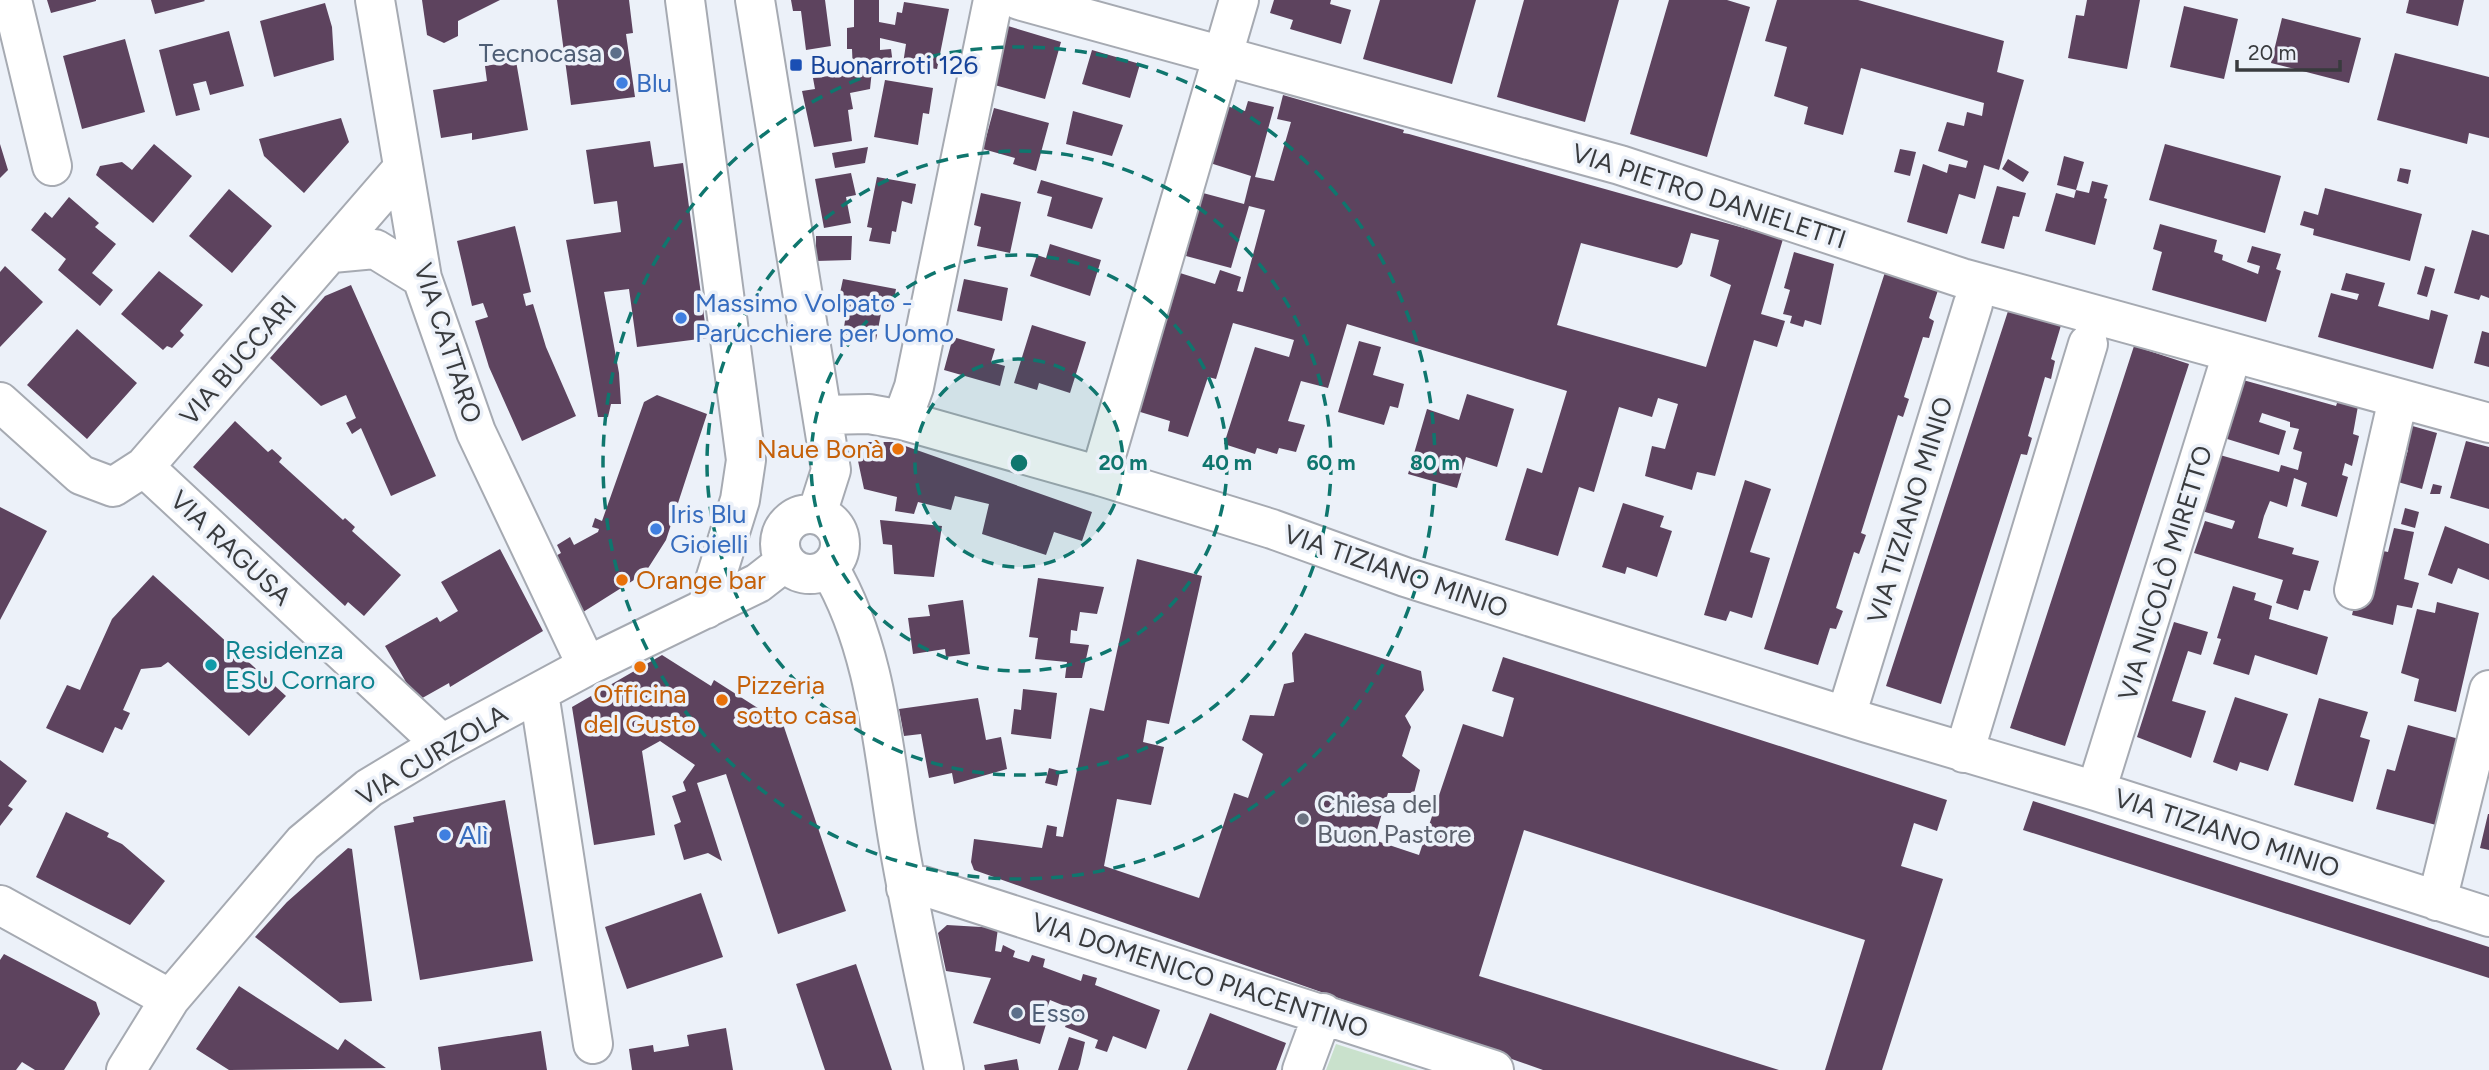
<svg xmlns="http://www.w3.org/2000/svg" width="2489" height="1070" viewBox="0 0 2489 1070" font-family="Figtree,sans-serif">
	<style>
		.green { fill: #c9e1cc }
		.building { fill: #5d435e; fill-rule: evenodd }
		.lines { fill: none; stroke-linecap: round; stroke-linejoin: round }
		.minor-casing { stroke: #a6aab2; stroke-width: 42 }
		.minor { stroke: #fff; stroke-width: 38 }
		.ring { fill: none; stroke: #0f766e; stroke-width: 3.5; stroke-dasharray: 12 9 }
		.service-dot { fill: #5c6f8a; stroke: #ecf1f9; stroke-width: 2.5 }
		.transit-dot { fill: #1a4fb4; stroke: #ecf1f9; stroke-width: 2.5 }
		.shop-dot { fill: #3f7fe0; stroke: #ecf1f9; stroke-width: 2.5 }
		.food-dot { fill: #e8710a; stroke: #ecf1f9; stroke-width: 2.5 }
		.culture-dot { fill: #0f9aa8; stroke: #ecf1f9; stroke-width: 2.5 }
		.worship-dot { fill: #6b7280; stroke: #ecf1f9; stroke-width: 2.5 }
		.labels { text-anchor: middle; stroke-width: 7; stroke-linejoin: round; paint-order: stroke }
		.service-label { font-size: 26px; fill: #4e5e75; stroke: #ecf1f9; text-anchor: end }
		.transit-label { font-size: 26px; fill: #164399; stroke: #ecf1f9; text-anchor: start }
		.shop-label { font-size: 26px; fill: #366cbe; stroke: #ecf1f9; text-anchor: start }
		.street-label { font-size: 26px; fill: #393b3e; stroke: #ecf1f9 }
		.food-label { font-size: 26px; fill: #c56008; stroke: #ecf1f9; text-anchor: start }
		.culture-label { font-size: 26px; fill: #0d838f; stroke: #ecf1f9; text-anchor: start }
		.worship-label { font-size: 26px; fill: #5b616d; stroke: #ecf1f9; text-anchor: start }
		.centre { fill: #0f766e; stroke: #ecf1f9; stroke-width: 3.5 }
		.ring-label { font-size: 21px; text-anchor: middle; font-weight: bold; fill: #0f766e; stroke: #ecf1f9; stroke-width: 7; stroke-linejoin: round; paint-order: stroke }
	</style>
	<rect width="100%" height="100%" fill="#ecf1f9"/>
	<!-- green -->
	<path class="green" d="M1336 1044 1418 1070H1326Z"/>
	<!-- building -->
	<path class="building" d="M47 0H96V1L51 13Z
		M151 0H204L205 1 155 14Z
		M422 0H500L458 21V36L444 43 427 35Z
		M557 0H629L633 33 626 34 635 97 571 105Z
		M791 0H825L831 46 806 50 801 11H793Z
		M854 0H879V22L895 25 897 12 902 13 904 2 949 9 937 69 903 64 906 44 880 38V50L891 49 894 72 872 70 870 89 850 93 853 109 848 110 852 141 814 147 802 91 815 89 813 78 853 73 852 49H847V28L854 27Z
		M1274 0H1331L1330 4 1351 10 1341 44 1290 29 1293 20 1270 13Z
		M1380 0H1476L1452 84 1363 59Z
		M1524 0H1619L1585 122 1497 97Z
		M1669 0H1727L1750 7 1707 157 1630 134Z
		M1777 0H1858L2004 41 1997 72 2024 80 1999 170 1984 165 1975 199 1959 194 1947 234 1907 222 1923 164 1947 173 1949 164 1966 168 1968 161 1938 151 1947 122 1964 126 1967 112 1982 116 1984 103 1861 68 1843 135 1804 124 1808 107 1774 96 1787 47 1765 41Z
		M2087 0H2140L2127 69 2068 58 2076 15 2084 16Z
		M2409 0H2464L2458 26 2406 13Z
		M325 3 332 27 334 60 274 77 260 21Z
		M2184 6 2238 19 2224 79 2170 67Z
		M2282 18 2361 38 2349 83 2271 63Z
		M1008 26 1061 42 1045 99 991 84Z
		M229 31 244 86 210 95 206 81 193 84 200 110 176 116 159 50Z
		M125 39 145 112 82 129 63 56Z
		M1092 50 1140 64 1130 98 1082 84Z
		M2395 53 2489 77V138L2469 133 2467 144 2377 120Z
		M516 61 528 130 472 140V133L441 138 433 90 487 81 485 66Z
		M885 80 933 88 929 114 923 113 918 145 874 137Z
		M1283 95 1404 130 1403 133 1409 134 1783 239 1761 314 1785 321 1777 347 1754 340 1715 476 1697 472 1692 490 1645 476 1652 446 1665 449 1678 404 1658 398 1652 417 1619 407 1594 492 1579 487 1558 556 1505 540 1527 468 1542 473 1567 391 1347 324 1328 388 1301 381 1288 421 1305 425 1296 452 1279 448 1277 454 1257 448 1255 454 1224 444 1255 347 1289 357 1294 340 1233 323 1216 379 1208 377 1188 437 1168 431 1170 421 1137 411 1180 273 1215 284 1220 270 1241 277 1237 291 1243 292 1265 210 1249 206 1231 268 1186 256 1191 234 1188 233 1203 193 1244 204 1251 176 1210 163 1226 106 1245 111 1248 101 1274 107 1255 177 1274 181 1291 122 1277 119ZM1691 233 1719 240 1710 276 1731 285 1706 367 1557 325 1581 243 1677 268 1682 264Z
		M994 108 1049 123 1036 171 1013 164 1015 158 983 149Z
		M1073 111 1123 125 1112 156 1066 144Z
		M341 118 349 142 304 193 264 156 259 139Z
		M650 141 654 167 683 163 707 338 637 347 629 289 604 292 619 373 621 404H611L608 417H598L566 240 621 232 617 201 594 204 586 150Z
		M0 144 8 170 0 178Z
		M154 144 192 176 153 223 96 175 100 166 122 162 132 170Z
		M2165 144 2281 176 2265 233 2149 200Z
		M868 147 865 163 835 168 832 153Z
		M1900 149 1916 152 1910 176 1894 172Z
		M2064 156 2084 162 2076 190 2057 185Z
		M2008 159 2029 172 2023 182 2002 169Z
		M2400 168 2411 170 2408 184 2397 181Z
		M851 173 856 195 846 197 851 223 824 228 815 179Z
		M877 177 916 184 912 204 902 201 896 232 892 231 890 244 869 241 872 228 867 227Z
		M1041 180 1103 198 1092 229 1047 216 1052 197 1037 193Z
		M2092 181 2108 185 2104 198 2107 199 2095 245 2045 231 2056 193 2074 198 2076 190 2089 193Z
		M1997 186 2026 193 2019 217 2013 216 2004 249 1981 243Z
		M2325 188 2422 214 2410 261 2313 235 2314 229 2300 225 2304 211 2318 215Z
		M229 189 272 226 232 273 189 236Z
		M981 193 1021 202 1010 253 977 246 981 227 974 225Z
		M69 197 99 223 95 227 116 244 92 273 113 290 100 306 58 270 66 259 31 230 45 212 52 218Z
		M2160 224 2217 240 2214 252 2223 255 2222 260 2258 274 2260 266 2247 262 2252 246 2281 254 2276 269 2281 271 2266 322 2152 290 2162 252 2153 249Z
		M515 226 531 292 523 294 526 306 533 304 546 347 576 416 522 441 489 367 475 321 488 317 483 303 472 306 457 241Z
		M2472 230 2489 235V298L2481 295 2479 300 2454 293Z
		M816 236H852L851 260 816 261Z
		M1050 244 1101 260 1090 296 1030 276 1037 255 1046 258Z
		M1794 252 1834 264 1821 325 1805 320 1803 327 1790 323 1792 316 1783 314 1790 290 1784 288Z
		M5 266 43 302 0 347V272Z
		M1887 266 1940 284 1929 318 1934 321 1929 338 1923 337 1904 397 1909 399 1903 417 1898 415 1861 533 1866 535 1859 554 1854 552 1836 608 1843 611 1836 629 1830 628 1818 665 1764 649Z
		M2425 266 2435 269 2427 297 2417 294Z
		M159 271 203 305 180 331 184 335 172 348 167 346 163 350 121 314Z
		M2346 273 2385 283 2378 306 2429 320 2431 310 2448 315 2433 369 2318 337 2331 293 2357 300 2359 294 2341 290Z
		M843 279 896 289 892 310 882 308 876 340 843 334 846 314 836 312Z
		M964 279 1008 288 1002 321 957 311Z
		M351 285 436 476 391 496 361 428 352 434 346 423 356 418 346 395 321 406 270 358 325 296Z
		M2010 305 2062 322 2051 359 2055 361 2051 379 2045 377 2028 436 2032 438 2027 455 2021 454 1941 704 1886 686Z
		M1032 325 1086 342 1070 393 1039 383 1037 390 1014 383Z
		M77 329 137 383 87 439 27 385Z
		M2482 331 2489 333V367L2474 363Z
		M953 337 995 349 991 362 1005 366 1000 386 944 370Z
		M1359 341 1381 347 1373 375 1404 384 1398 408 1390 406 1384 425 1338 412Z
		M2134 346 2189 364 2065 746 2010 728Z
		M2243 380 2336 406 2338 400 2358 406 2353 434 2359 436 2352 466 2345 463 2342 475 2348 477 2337 517 2301 506 2307 483 2294 478 2287 507 2270 501 2264 516 2258 538 2294 548 2292 554 2319 561 2310 591 2304 590 2298 610 2276 603 2283 580 2194 553 2205 521 2232 529 2235 521 2202 511 2220 455 2279 472 2281 465 2298 470 2302 452 2293 449 2299 429 2290 427V422L2262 413 2259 422 2286 431 2279 455 2224 438Z
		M1467 394 1514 409 1497 467 1466 457 1457 488 1408 474 1427 409 1459 420Z
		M657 395 707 414 666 540 645 573 580 614 552 558 561 553 557 545 570 537 574 545 598 532 599 529 592 527 595 518 602 521 644 402Z
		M235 421 268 452 272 449 282 458 279 462 343 520 345 518 355 527 352 531 401 575 364 616 348 602 345 606 193 467Z
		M2402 423 2437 433 2422 489 2398 482 2408 450 2395 447Z
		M2466 441 2489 447V509L2450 498Z
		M868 442H894L1092 512 1082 541 1054 532 1046 555 982 534 989 504 955 496 951 510 918 502 914 514 895 511 897 497 864 489 858 461Z
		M1745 480 1771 489 1750 552 1770 558 1752 618 1730 611 1726 621 1704 615Z
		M2433 484 2442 486 2440 494H2430Z
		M1623 503 1664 516 1660 527 1672 531 1657 577 1627 567 1625 574 1602 567Z
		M0 507 47 531 0 620Z
		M2405 508 2419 512 2415 528 2401 524Z
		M880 520 942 526 934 577 894 574 892 545 883 544Z
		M2445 526 2489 544V580L2458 568 2452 584 2428 575Z
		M2394 528 2414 532 2404 579 2419 583 2412 608 2397 605 2393 625 2352 615 2368 548 2388 552Z
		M500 549 543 631 450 687 449 683 417 701 385 646 437 617 440 622 458 611 441 582Z
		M1137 559 1202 576 1169 724 1147 720 1143 742 1164 747 1151 805 1117 799 1104 866 1199 898 1234 793 1248 798 1263 754 1242 740 1250 715 1274 716 1284 684 1294 682 1292 653 1305 633 1421 671 1424 690 1405 716 1411 727 1402 756 1420 770 1414 793H1388L1374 840 1419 855 1463 724 1503 737 1514 698 1492 691 1503 657 1947 800 1937 831 1914 823 1901 866 1943 879 1882 1070H1825L1865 940 1524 830 1479 976 1779 1070H1543L974 870 971 862 974 839 1042 848 1047 825 1057 827 1056 836 1063 837 1090 708 1104 711Z
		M153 575 286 696 249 736 168 662 161 667 141 669 123 710 130 713 122 730 115 727 103 753 46 728 67 685 80 690 112 619Z
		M1038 578 1104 587 1097 614 1080 612 1077 631 1071 630 1070 643 1089 645 1082 678H1065L1067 662 1035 659 1038 638 1029 637Z
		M2233 586 2256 593 2254 600 2272 606 2269 619 2328 637 2317 675 2255 655 2249 675 2213 664 2221 639 2217 638Z
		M963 600 970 654 946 657 945 649 913 654 908 618 930 616 928 605Z
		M2437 602 2479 613 2456 712 2414 701 2419 679 2401 673 2417 609 2435 613Z
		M2174 622 2208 632 2201 655 2188 651 2172 701 2206 711 2191 758 2137 737Z
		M662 655 711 686 714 680 783 724 846 911 778 934 726 774 697 783 722 861 708 853 684 860 674 825 681 822 672 796 686 791 683 782 695 765 660 741 642 751 655 835 594 845 572 707Z
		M1023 689 1057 693 1051 739 1011 734 1014 709 1021 710Z
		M2235 697 2288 714 2268 771 2240 762 2237 771 2213 762Z
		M978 698 986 740 1001 737 1007 769 954 784 952 773 929 778 921 734 904 736 899 709Z
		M2319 698 2368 712 2360 737 2370 740 2353 802 2294 785Z
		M2408 725 2459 739 2436 825 2376 809 2387 769 2395 771Z
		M0 760 27 781 8 806 13 809 0 826Z
		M1049 768 1060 771 1057 786 1045 783Z
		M505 800 533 961 420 980 394 826 414 822 413 817Z
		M2033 801 2489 947V978L2023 830Z
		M66 812 109 833 107 837 122 844 165 881 130 925 36 877Z
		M2488 814H2489V850L2480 848Z
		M348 848 352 849 372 1001 340 1003 255 937 287 902Z
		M701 893 723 957 627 989 605 927Z
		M947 925 998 928 995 951 1001 952 1003 945 1015 951 1013 957 1029 962 1032 955 1045 959 1043 967 1081 981 1083 974 1097 978 1095 985 1160 1010 1146 1049 1113 1036 1107 1052 1095 1048 1098 1040 1065 1027 1072 1009 1050 1000 1043 1019 1047 1021 1040 1044 973 1023 991 978 946 971 938 933Z
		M4 954 96 1002 100 1014 64 1070H35L22 1062 16 1070H0V960Z
		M856 964 892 1070H825L796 984Z
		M239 986 338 1050 345 1039 386 1068 229 1070 196 1049Z
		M1210 1013 1286 1043 1276 1070H1187Z
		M726 1028 733 1070H632L629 1049 653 1045 654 1052 689 1046 687 1035Z
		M541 1031 547 1070H441L438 1047Z
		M1069 1037 1085 1042 1080 1064 1078 1070H1058Z
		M1017 1059 1019 1070H985L984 1065Z"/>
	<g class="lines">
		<defs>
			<path id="minor" d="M12 0 52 166
				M375 0 422 278 476 432 587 666
				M685 0 746 460 740 500 706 609
				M755 0 831 470 817 514
				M1019 0 1620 165 1962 278 2489 423
				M332 253 375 249 422 278
				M0 402 81 475 113 487 144 467 403 168
				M823 415 869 414 902 420 1100 476 1272 529 1405 577 1867 723 2096 791 2489 917
				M902 420 914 387 993 0
				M144 467 442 744
				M1100 476 1239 0
				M780 544a30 30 0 1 1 60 0a30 30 0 1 1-60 0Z
				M829 568C878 650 883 753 899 845 912 921 929 995 944 1070
				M2354 590 2398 399
				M539 693 593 1044
				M1846 716 1973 304
				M1964 753 2088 344
				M2096 791 2232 354
				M906 888 923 886 1494 1070
				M2437 901 2489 690
				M0 905 170 999
				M126 1070 170 999 303 843 369 788 442 744 587 666 758 583 785 562
				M1302 1070 1323 1013"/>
		</defs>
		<!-- minor casing -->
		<use href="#minor" class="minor-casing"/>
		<!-- minor -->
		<use href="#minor" class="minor"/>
	</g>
	<!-- distance rings -->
	<circle cx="1019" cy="463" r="104" fill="#0f766e" fill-opacity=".12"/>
	<g class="ring">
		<circle cx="1019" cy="463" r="104"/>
		<circle cx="1019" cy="463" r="208"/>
		<circle cx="1019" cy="463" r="312"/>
		<circle cx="1019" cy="463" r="416"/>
	</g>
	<!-- markers -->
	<g class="service-dot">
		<circle cx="616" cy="53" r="7"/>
		<circle cx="1017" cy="1013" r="7"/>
	</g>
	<rect class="transit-dot" x="789" y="58" width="14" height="14" rx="3.5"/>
	<g class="shop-dot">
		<circle cx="622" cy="83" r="7"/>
		<circle cx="681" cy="318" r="7"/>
		<circle cx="656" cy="529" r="7"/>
		<circle cx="445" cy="835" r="7"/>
	</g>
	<g class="food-dot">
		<circle cx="898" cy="449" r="7"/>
		<circle cx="622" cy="580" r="7"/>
		<circle cx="640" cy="667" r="7"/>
		<circle cx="722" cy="700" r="7"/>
	</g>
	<circle class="culture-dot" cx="211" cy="665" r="7"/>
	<circle class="worship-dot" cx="1303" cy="819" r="7"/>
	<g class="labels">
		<!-- service labels -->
		<g class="service-label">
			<text x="602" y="62">Tecnocasa</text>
			<text x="1031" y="1022" text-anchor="start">Esso</text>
		</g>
		<!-- transit labels -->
		<g class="transit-label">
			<text x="810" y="74">Buonarroti 126</text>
		</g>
		<!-- shop labels -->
		<g class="shop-label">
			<text x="636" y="92">Blu</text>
			<text x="695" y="312">Massimo Volpato -<tspan x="695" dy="30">Parucchiere per Uomo</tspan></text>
			<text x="670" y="523">Iris Blu<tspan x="670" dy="30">Gioielli</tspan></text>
			<text x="459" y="844">Alì</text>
		</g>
		<!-- street labels -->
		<g class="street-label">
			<text transform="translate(1709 196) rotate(18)" y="9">VIA PIETRO DANIELETTI</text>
			<text transform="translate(448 343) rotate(72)" y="9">VIA CATTARO</text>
			<text transform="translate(238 360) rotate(-49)" y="9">VIA BUCCARI</text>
			<text transform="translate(1910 510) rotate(-73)" y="9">VIA TIZIANO MINIO</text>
			<text transform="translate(231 548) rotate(43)" y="9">VIA RAGUSA</text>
			<text transform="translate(1396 571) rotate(19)" y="9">VIA TIZIANO MINIO</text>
			<text transform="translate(2165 573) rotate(-73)" y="9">VIA NICOLÒ MIRETTO</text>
			<text transform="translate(432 755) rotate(-31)" y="9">VIA CURZOLA</text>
			<text transform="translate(2227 833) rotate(18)" y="9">VIA TIZIANO MINIO</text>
			<text transform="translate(1200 975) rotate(18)" y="9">VIA DOMENICO PIACENTINO</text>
		</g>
		<!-- food labels -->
		<g class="food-label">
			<text x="884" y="458" text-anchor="end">Naue Bonà</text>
			<text x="636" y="589">Orange bar</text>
			<text x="736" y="694">Pizzeria<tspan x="736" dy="30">sotto casa</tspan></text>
			<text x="640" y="703" text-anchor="middle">Officina<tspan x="640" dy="30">del Gusto</tspan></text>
		</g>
		<!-- culture labels -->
		<g class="culture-label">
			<text x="225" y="659">Residenza<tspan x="225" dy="30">ESU Cornaro</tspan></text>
		</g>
		<!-- worship labels -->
		<g class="worship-label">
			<text x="1317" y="813">Chiesa del<tspan x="1317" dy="30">Buon Pastore</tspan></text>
		</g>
	</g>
	<circle cx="1019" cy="463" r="10" class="centre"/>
	<g class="ring-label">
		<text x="1123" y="470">20 m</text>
		<text x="1227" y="470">40 m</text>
		<text x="1331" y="470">60 m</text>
		<text x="1435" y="470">80 m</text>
	</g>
	<!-- scale -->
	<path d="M2237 60v10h103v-10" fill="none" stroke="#393b3e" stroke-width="3.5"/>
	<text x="2248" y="60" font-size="21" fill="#393b3e" stroke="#ecf1f9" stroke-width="5" paint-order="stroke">20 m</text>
</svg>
